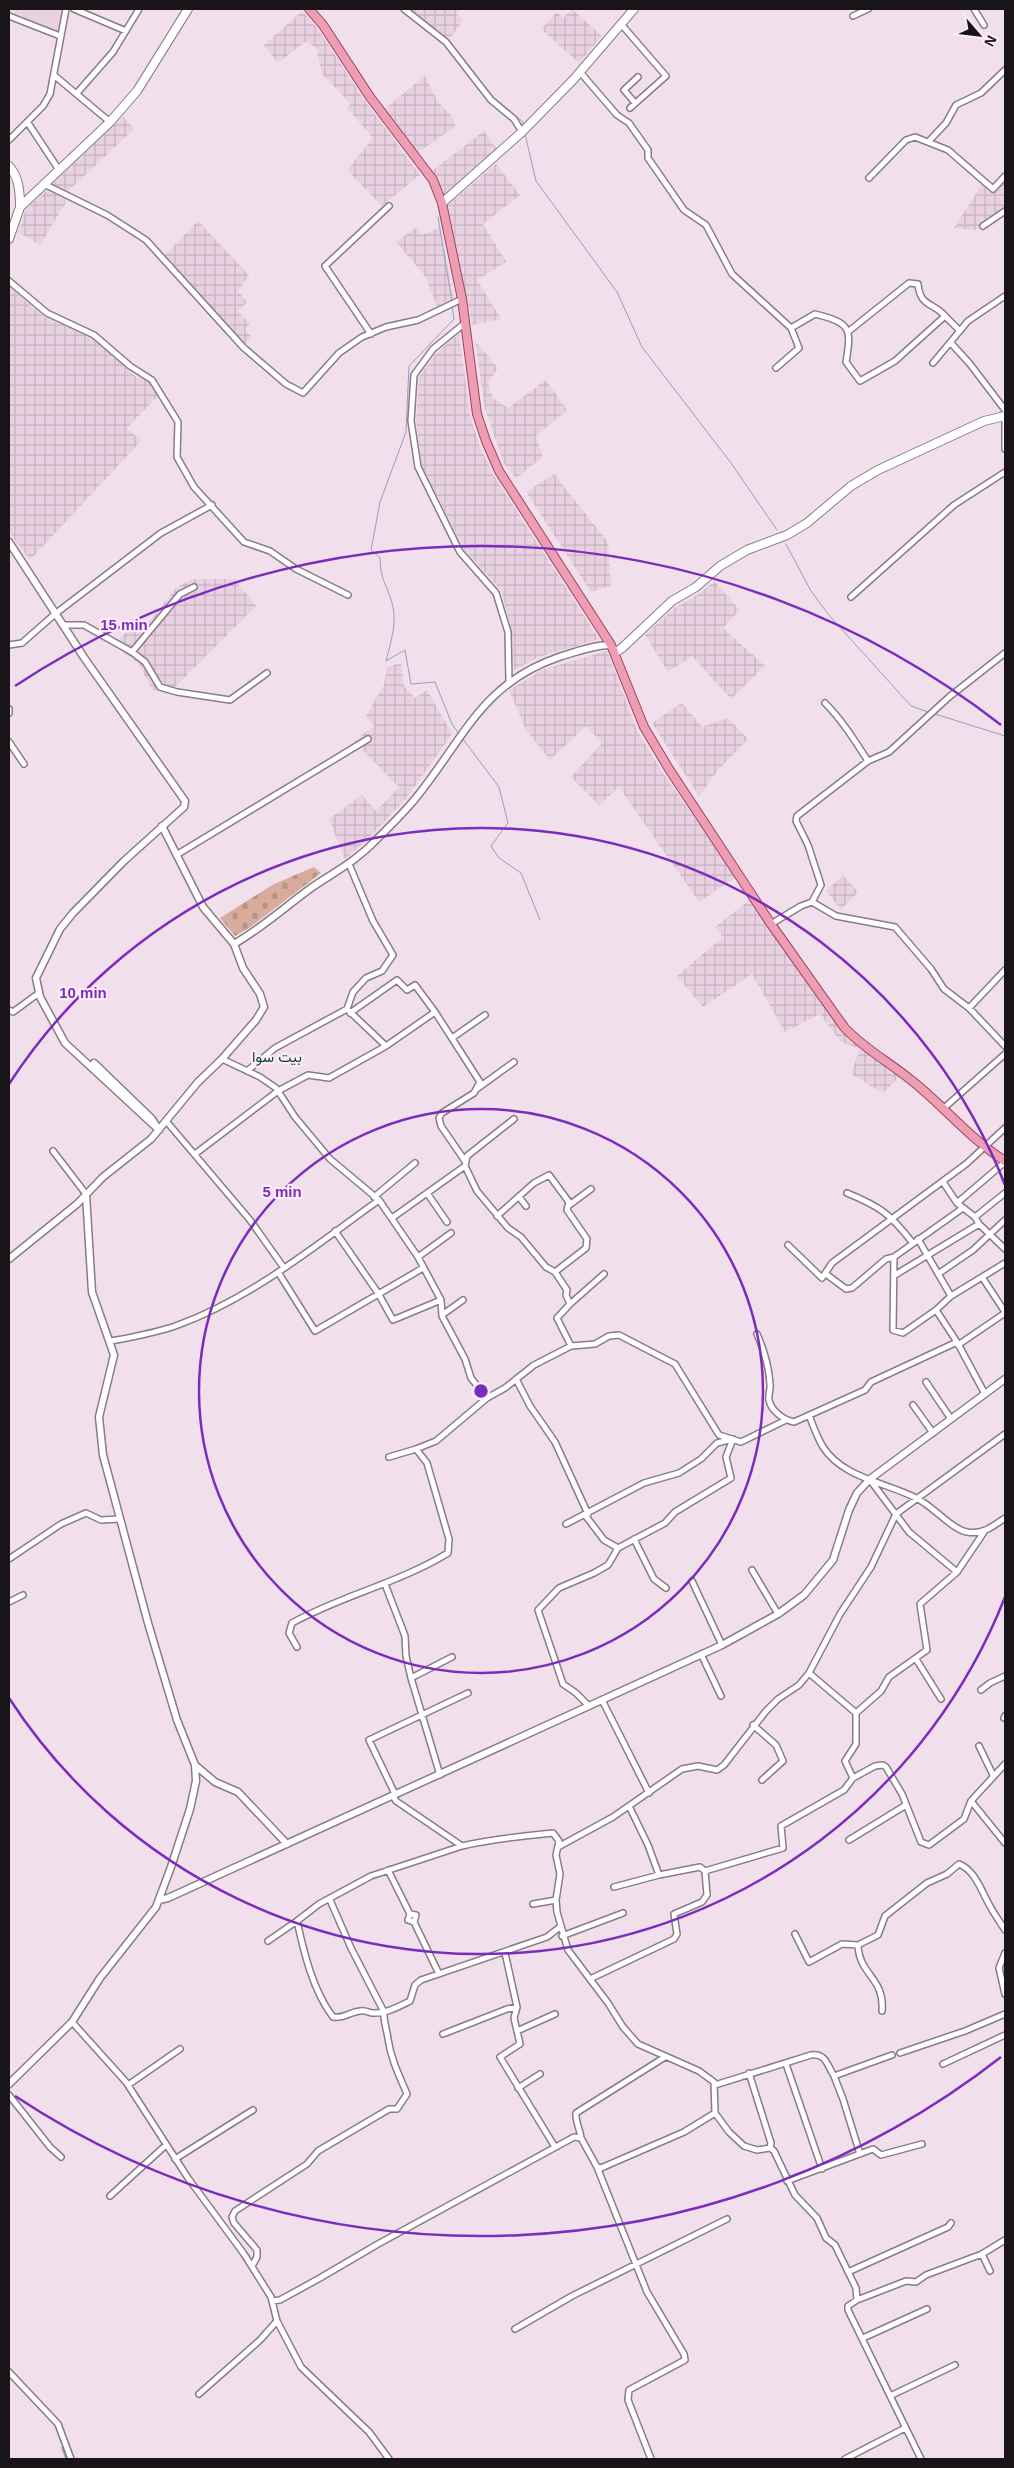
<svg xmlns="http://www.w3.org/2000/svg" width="1014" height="2468" viewBox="0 0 1014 2468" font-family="Helvetica,Vazirmatn,sans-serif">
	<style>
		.built { fill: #e8d1e1 }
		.industrial { fill: url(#industrial-grid) }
		.cemetery { fill: url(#cemetery-stones) }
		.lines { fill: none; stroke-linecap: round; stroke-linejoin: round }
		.stream { stroke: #959ec5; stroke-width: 1 }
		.canal { stroke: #959ec5; stroke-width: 5 }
		.minor-casing { stroke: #8a7b86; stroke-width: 8 }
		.tertiary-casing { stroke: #8a7b86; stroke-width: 9 }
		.secondary-casing { stroke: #8a7b86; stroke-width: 10 }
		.primary-casing { stroke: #9c445b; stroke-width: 10 }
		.minor { stroke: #fff; stroke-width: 5 }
		.tertiary { stroke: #fff; stroke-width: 6 }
		.secondary { stroke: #fff; stroke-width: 8 }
		.primary { stroke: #ee9eb2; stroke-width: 8 }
		.ring { fill: none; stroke: #7b2cbf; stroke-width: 2.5 }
		.labels { text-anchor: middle; stroke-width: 4.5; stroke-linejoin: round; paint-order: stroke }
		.quarter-label { font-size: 15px; fill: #0a463d; stroke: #feedf9 }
		.centre { fill: #7b2cbf; stroke: #feedf9; stroke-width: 2.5 }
		.ring-label { font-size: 15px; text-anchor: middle; font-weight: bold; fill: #7b2cbf; stroke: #feedf9; stroke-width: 4.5; stroke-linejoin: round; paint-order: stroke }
	</style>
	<defs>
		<pattern id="industrial-grid" width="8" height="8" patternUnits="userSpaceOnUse" patternTransform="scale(1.25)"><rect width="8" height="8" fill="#e8d1e1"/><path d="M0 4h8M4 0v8" fill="none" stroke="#c6b3c0"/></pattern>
		<pattern id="cemetery-stones" width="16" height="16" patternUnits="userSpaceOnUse" patternTransform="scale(1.25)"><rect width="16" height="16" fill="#d8ab9d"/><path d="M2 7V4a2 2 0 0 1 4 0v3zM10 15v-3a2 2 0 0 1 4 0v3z" fill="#b99286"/></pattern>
	</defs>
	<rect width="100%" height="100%" fill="#f1e0ec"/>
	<!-- built -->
	<path class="built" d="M15 9H64L59 32 14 13Z"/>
	<!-- industrial -->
	<path class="industrial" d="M410 9H460L456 14 463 20 449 40Z
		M572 9 602 36 579 63 541 29 557 12 563 18Z
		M302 11 318 29 365 101 420 175 382 206 347 170 373 138 347 108 351 104 322 74 316 47 305 42 278 63 264 45Z
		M425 76 438 102 453 118 455 127 417 153 384 109Z
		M123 116 134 129 67 192 53 184Z
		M484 131 499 152 444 197 432 171Z
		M496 164 520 195 483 224 506 262 477 280 501 319 472 325 448 205Z
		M1005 179V209L975 230 954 228 983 183 994 192Z
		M47 190 65 199V204L40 245 18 232 26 209Z
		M198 221 249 275 238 291 247 302 238 312 250 323 245 330 252 337 245 344 164 256Z
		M417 227 422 235 440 227 454 298 437 306 425 276 396 242Z
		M9 287 44 317 92 338 136 377 148 381 158 396 127 428 141 441 30 560 9 532Z
		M459 334 470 415 479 444 493 474 599 639 539 657 514 670 512 632 501 590 464 549 422 466 416 421 419 377 436 353Z
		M475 341 498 368 488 383 493 398 508 408 546 380 567 410 536 436 543 457 516 478 504 464 485 409Z
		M554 474 608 542 611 586 591 592 526 492Z
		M191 579H234L256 606 168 694 152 690 139 664 115 646 130 627 142 631 176 588Z
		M714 581 740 610 723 628 765 666 731 699 692 656 668 672 645 635 676 607 700 593Z
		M607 651 637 730 663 773 736 877 699 902 619 787 599 805 571 777 602 743 586 726 550 760 526 730 509 690 544 669Z
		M401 663 404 686 415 698 427 690 452 734 408 796 370 837 345 859 329 819 362 795 376 811 399 787 354 741 374 726 366 716 384 685 387 667Z
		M682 703 702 727 728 718 748 739 719 769 699 796 652 723Z
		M843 875 858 892 841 910 826 891Z
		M751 899 845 1034 900 1076 883 1093 851 1074 860 1049 841 1042 820 1014 785 1032 752 974 703 1007 677 976 723 937 715 927Z"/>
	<!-- cemetery -->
	<path class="cemetery" d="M314 867 321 873 249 928 235 936 220 918 274 884Z"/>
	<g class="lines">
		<!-- stream -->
		<path class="stream" d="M492 96 523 122V126
			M525 134 536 181 617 292 642 347 731 463 777 530
			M438 217 452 302
			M452 306 454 319 409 366 406 432 380 502 371 550 380 558C380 582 389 587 393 607 397 625 390 644 386 661L405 650 411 684 435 682 452 724 459 734
			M786 544 811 591 828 614 911 706 928 712
			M935 714 1005 736
			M462 738 499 787 508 823 491 846 499 858 521 873 540 920"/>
		<!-- canal -->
		<path class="canal" d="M64 2448 68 2459"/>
		<defs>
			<path id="minor" d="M74 9 126 31
				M404 9 446 42 491 100 514 119 522 132
				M974 9 984 25
				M9 16 60 36
				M853 16 868 9
				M621 24 666 76 630 108
				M580 72 617 115 629 123 648 150V158L684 210 706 225 732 274 791 328
				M55 76 110 122
				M77 93 113 52 139 9
				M635 103 624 90 638 77
				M28 123 59 170
				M9 140 43 106 50 94 66 9
				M929 141 946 123 956 105 981 93 1005 70
				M869 178 906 140 915 137 948 150 993 189 1005 176
				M44 184 107 215 146 240 243 347 286 384 303 393 339 353 362 337 386 327 418 320 462 299
				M983 226 1005 211
				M9 281 47 313 94 335 130 366 152 380 178 422 177 457 194 487 244 542 270 551 296 569 348 595
				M465 323 433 349 414 375 411 421 418 467 460 552 496 593 508 632 509 681
				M849 331 909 283 918 284C920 307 933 302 945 316
				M371 334 325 266 389 206
				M951 343 970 364 1005 410
				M933 363 968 321 1005 296
				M776 368 799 348 791 328 815 314C850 323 852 327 846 362L860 381 895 361 945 316 960 331
				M1005 416V449
				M851 597 954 505 1005 472
				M63 625H84L132 652 145 662 160 687 177 692 230 700 267 673
				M9 645 22 643 55 614 161 533 212 505
				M132 652 180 594 194 587
				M825 703C842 720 855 741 868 761
				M9 709V713
				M9 742 24 764
				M178 854 368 739
				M812 902 836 916 895 927 931 969 944 989 969 1008 1005 1046
				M771 924 801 906 812 902 821 885 808 845 796 821 797 816 868 761 889 752 949 697 1005 653
				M969 1008 1005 970
				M347 1009 353 992 366 978 382 971 393 955 373 921 349 864
				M9 1010 13 1012 39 993
				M350 1013 397 980 407 990 415 985 435 1012
				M452 1038 485 1015
				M222 1059 260 1077 276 1088 295 1117 330 1159 379 1200 418 1257 441 1300 442 1316 465 1359 471 1378 487 1398
				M247 1071 275 1048 347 1009 386 1046 435 1012 480 1082 474 1093 442 1113 439 1118 441 1126 465 1161
				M478 1088 514 1062
				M944 1108 1005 1054
				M514 1119 467 1156 465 1166 477 1191 508 1228 521 1237 546 1267 555 1272 567 1290 566 1295 570 1304 557 1318 571 1346
				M167 1122 250 1220 284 1268
				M53 1151 86 1194
				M195 1154 278 1091 308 1075 329 1078 386 1046
				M943 1182 957 1203 975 1217 979 1224 1005 1249
				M427 1193 447 1222
				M847 1193C881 1207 890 1214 912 1242
				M374 1197 415 1163
				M519 1197 526 1206
				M957 1203 1005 1162
				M568 1206 591 1189
				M963 1208 894 1257 893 1330 903 1333 936 1310 951 1296 1005 1263
				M497 1216 534 1183 549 1175 569 1202 567 1210 587 1239 586 1248 555 1272
				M975 1217 1005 1193
				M392 1218 465 1166
				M335 1231 378 1293 393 1320 441 1300
				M918 1239 951 1296
				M788 1245 822 1278 832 1263 966 1164 1005 1128
				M418 1257 451 1233
				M278 1272 315 1331 423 1268
				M826 1274 846 1289 852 1288 886 1259 894 1257
				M938 1274 973 1250 1005 1220
				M895 1275 979 1224
				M982 1277 1005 1312
				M570 1304 604 1274
				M936 1310 957 1342 985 1394
				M442 1315 463 1300
				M757 1334C764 1350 769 1366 770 1384 771 1389 768 1395 769 1400 771 1411 784 1420 794 1422L865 1390 871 1382 957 1342
				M111 1341C133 1337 156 1333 178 1325 252 1298 316 1245 379 1200
				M958 1345 1005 1313
				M516 1379 530 1406 555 1442 588 1514
				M926 1382 951 1419
				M913 1405 933 1433
				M809 1415C813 1426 817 1437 823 1447 843 1478 885 1482 916 1498 932 1505 951 1529 967 1532 983 1535 993 1526 1005 1518
				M389 1457 416 1449 436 1441 487 1398 505 1388 534 1365 571 1346 595 1344 609 1336 619 1335 675 1364 719 1435 741 1442 786 1420
				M870 1480 909 1532 957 1572
				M585 1515 604 1540 618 1548
				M566 1524 644 1483 679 1473 701 1459 717 1443 733 1439 726 1457 731 1478 675 1512 665 1523 618 1548 608 1565 594 1573 559 1588 538 1610 563 1684 576 1693 589 1706
				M634 1539 654 1579 666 1588
				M9 1559 61 1524 86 1513 101 1520 120 1519
				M752 1570 778 1614
				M692 1581 722 1645
				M385 1584 405 1636 406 1656 411 1678 440 1775
				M9 1602 23 1595
				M297 1647 289 1633 292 1623C343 1595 399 1583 448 1553L449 1539 427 1463 416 1449
				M701 1654 721 1696
				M916 1659 941 1699
				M809 1673 856 1713
				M411 1678 452 1657
				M981 1690 990 1683 1005 1676
				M602 1700 649 1793
				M1004 1718 1005 1716
				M753 1725 776 1745 783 1761 762 1780
				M979 1746 993 1775
				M853 1778 845 1761 856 1744V1713L881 1691 889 1677 927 1650 920 1604 957 1572 984 1532
				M395 1794 369 1740 468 1693
				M393 1796 396 1801 462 1846C492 1839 522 1836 553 1833L559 1841 556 1855 560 1874 556 1900 557 1912 568 1950 608 2003 623 2027 638 2044 699 2071 714 2082 715 2113 729 2132 744 2146 757 2150 770 2148 774 2151 795 2195 817 2218 826 2238 835 2245 856 2288 857 2300 848 2306V2310L921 2459
				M971 1801 1005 1843
				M629 1806 648 1845 659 1875
				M849 1840 906 1805
				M462 1846 371 1876 319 1904 297 1921C304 1953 313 1991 333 2017 343 2019 350 2012 360 2011 364 2010 368 2012 372 2013 385 2014 398 2007 410 2001L415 1985 421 1980 547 1937 560 1927
				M558 1847 613 1817 682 1769 698 1766 717 1770 724 1765 766 1711 778 1699 799 1685 809 1673 840 1614 871 1567 896 1514 1005 1434
				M388 1870 410 1914 408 1920 414 1922 416 1915 410 1914
				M614 1887 659 1875 700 1867 705 1871
				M533 1904 556 1900
				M414 1922 439 1974
				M795 1934 809 1962 842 1944 858 1945 878 1935 885 1916 927 1883 947 1874 959 1864C976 1871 981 1891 990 1906 994 1914 1000 1922 1005 1930
				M562 1936 623 1913
				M268 1941 297 1921
				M858 1945C859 1975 885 1978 882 2011
				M505 1953 517 2007 514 2018 520 2044 500 2057 555 2147
				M1005 1953 999 1968 1005 1994
				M590 1979 674 1939 677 1934 674 1914 702 1902 707 1895 705 1871 783 1848 781 1826 844 1790 853 1778 875 1766 883 1765 886 1767 902 1794 921 1842 929 1845 964 1819 971 1801 1005 1764
				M72 2022 126 2082 188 2178 244 2254 271 2297 277 2321 301 2367 369 2432 389 2459
				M517 2031 555 2014
				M443 2034 507 2009 517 2007
				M900 2053 965 2031 1005 2014
				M786 2064 822 2169
				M943 2064 1005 2035
				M749 2073 771 2143 770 2148
				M834 2076 843 2099 860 2154
				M128 2085 180 2049
				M715 2085 811 2055C826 2053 827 2065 834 2076L892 2055
				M518 2088 540 2074
				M9 2095 50 2147 61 2157
				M581 2138C580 2129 575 2121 576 2113L665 2057
				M175 2159 253 2110
				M597 2167 647 2292 684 2354 685 2360 629 2390 628 2400 651 2459
				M787 2181 873 2149 881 2155 922 2144
				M110 2196 166 2145
				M982 2254 1005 2240
				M252 2266 257 2257V2250L234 2223 232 2217 235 2211 307 2164 318 2151 389 2109H397L407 2094C399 2075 391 2059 388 2039 387 2029 383 2022 384 2012L351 1948 330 1900
				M848 2272 948 2227 951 2223
				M857 2300 906 2281 916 2282 926 2275 982 2254 990 2271
				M272 2301 280 2300 320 2278 378 2244 574 2137 581 2138 597 2167 601 2168 684 2132 715 2113
				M515 2329 572 2296 727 2219
				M863 2338 927 2309
				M9 2372 58 2424 71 2459
				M199 2394 260 2340 277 2321
				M890 2396 955 2365
				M845 2459 905 2428"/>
			<path id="tertiary" d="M9 542 85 659 185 801 184 807 124 861 73 913 60 929 36 978 40 997 65 1043 159 1130
				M234 944C262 928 285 907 311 888 333 873 356 861 375 841 390 826 406 811 419 794 465 736 483 683 559 657 575 652 594 645 611 645
				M94 1063 152 1119 157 1127
				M9 1259 77 1204 103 1177 151 1139 198 1082 222 1059 256 1020 264 1007 260 994 243 968 234 944 203 907 162 826
				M195 1765 215 1782 238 1792 287 1844
				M159 1900 168 1898 602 1700 722 1645 778 1614 804 1595 833 1560 849 1510 857 1493 870 1479 1005 1379
				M9 2084 72 2022 100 1978 156 1907 171 1867 190 1809 196 1781 195 1765 177 1720 148 1623 103 1455 99 1417 114 1355 92 1292 86 1194"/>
			<path id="secondary" d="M9 166C19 177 20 192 20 207
				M442 203 522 132 573 80 634 9
				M9 239 20 207 110 122 137 91 188 9
				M615 653 622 648 672 601 696 587 720 566 747 550 787 535 807 523 851 486 878 470 984 421 1005 416"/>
			<path id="primary" d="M309 9 323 25 370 97 433 180 442 203 462 299 477 414 486 441 499 471 611 645 644 727 669 769 771 924 844 1027C863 1048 889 1062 911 1080 943 1105 970 1139 1005 1161"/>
		</defs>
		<!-- minor casing -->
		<use href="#minor" class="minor-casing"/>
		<!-- tertiary casing -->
		<use href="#tertiary" class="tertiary-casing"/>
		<!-- secondary casing -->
		<use href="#secondary" class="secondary-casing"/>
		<!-- primary casing -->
		<use href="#primary" class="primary-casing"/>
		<!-- minor -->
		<use href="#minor" class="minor"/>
		<!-- tertiary -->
		<use href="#tertiary" class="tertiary"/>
		<!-- secondary -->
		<use href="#secondary" class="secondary"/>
		<!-- primary -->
		<use href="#primary" class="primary"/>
	</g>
	<!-- distance rings -->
	<g class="ring">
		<circle cx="481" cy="1391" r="282"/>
		<path d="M1005 1597A563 563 0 0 1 9 1698M9 1084A563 563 0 0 1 1005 1185"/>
		<path d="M1001 2057A845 845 0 0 1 15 2096M15 686A845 845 0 0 1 1001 725"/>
	</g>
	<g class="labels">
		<!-- quarter labels -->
		<g class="quarter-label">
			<text x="277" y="1062">بيت سوا</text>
		</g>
	</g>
	<circle cx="481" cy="1391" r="8" class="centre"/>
	<g class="ring-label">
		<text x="124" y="630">15 min</text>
		<text x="83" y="998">10 min</text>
		<text x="282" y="1197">5 min</text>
	</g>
	<!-- border -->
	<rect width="1014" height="2468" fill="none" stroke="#191418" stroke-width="20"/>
	<!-- north arrow -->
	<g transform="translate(979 35) rotate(118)" stroke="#feedf9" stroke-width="4" paint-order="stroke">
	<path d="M0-4L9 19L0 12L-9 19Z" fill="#191418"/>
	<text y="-8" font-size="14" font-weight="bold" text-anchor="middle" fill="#191418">N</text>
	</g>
</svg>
